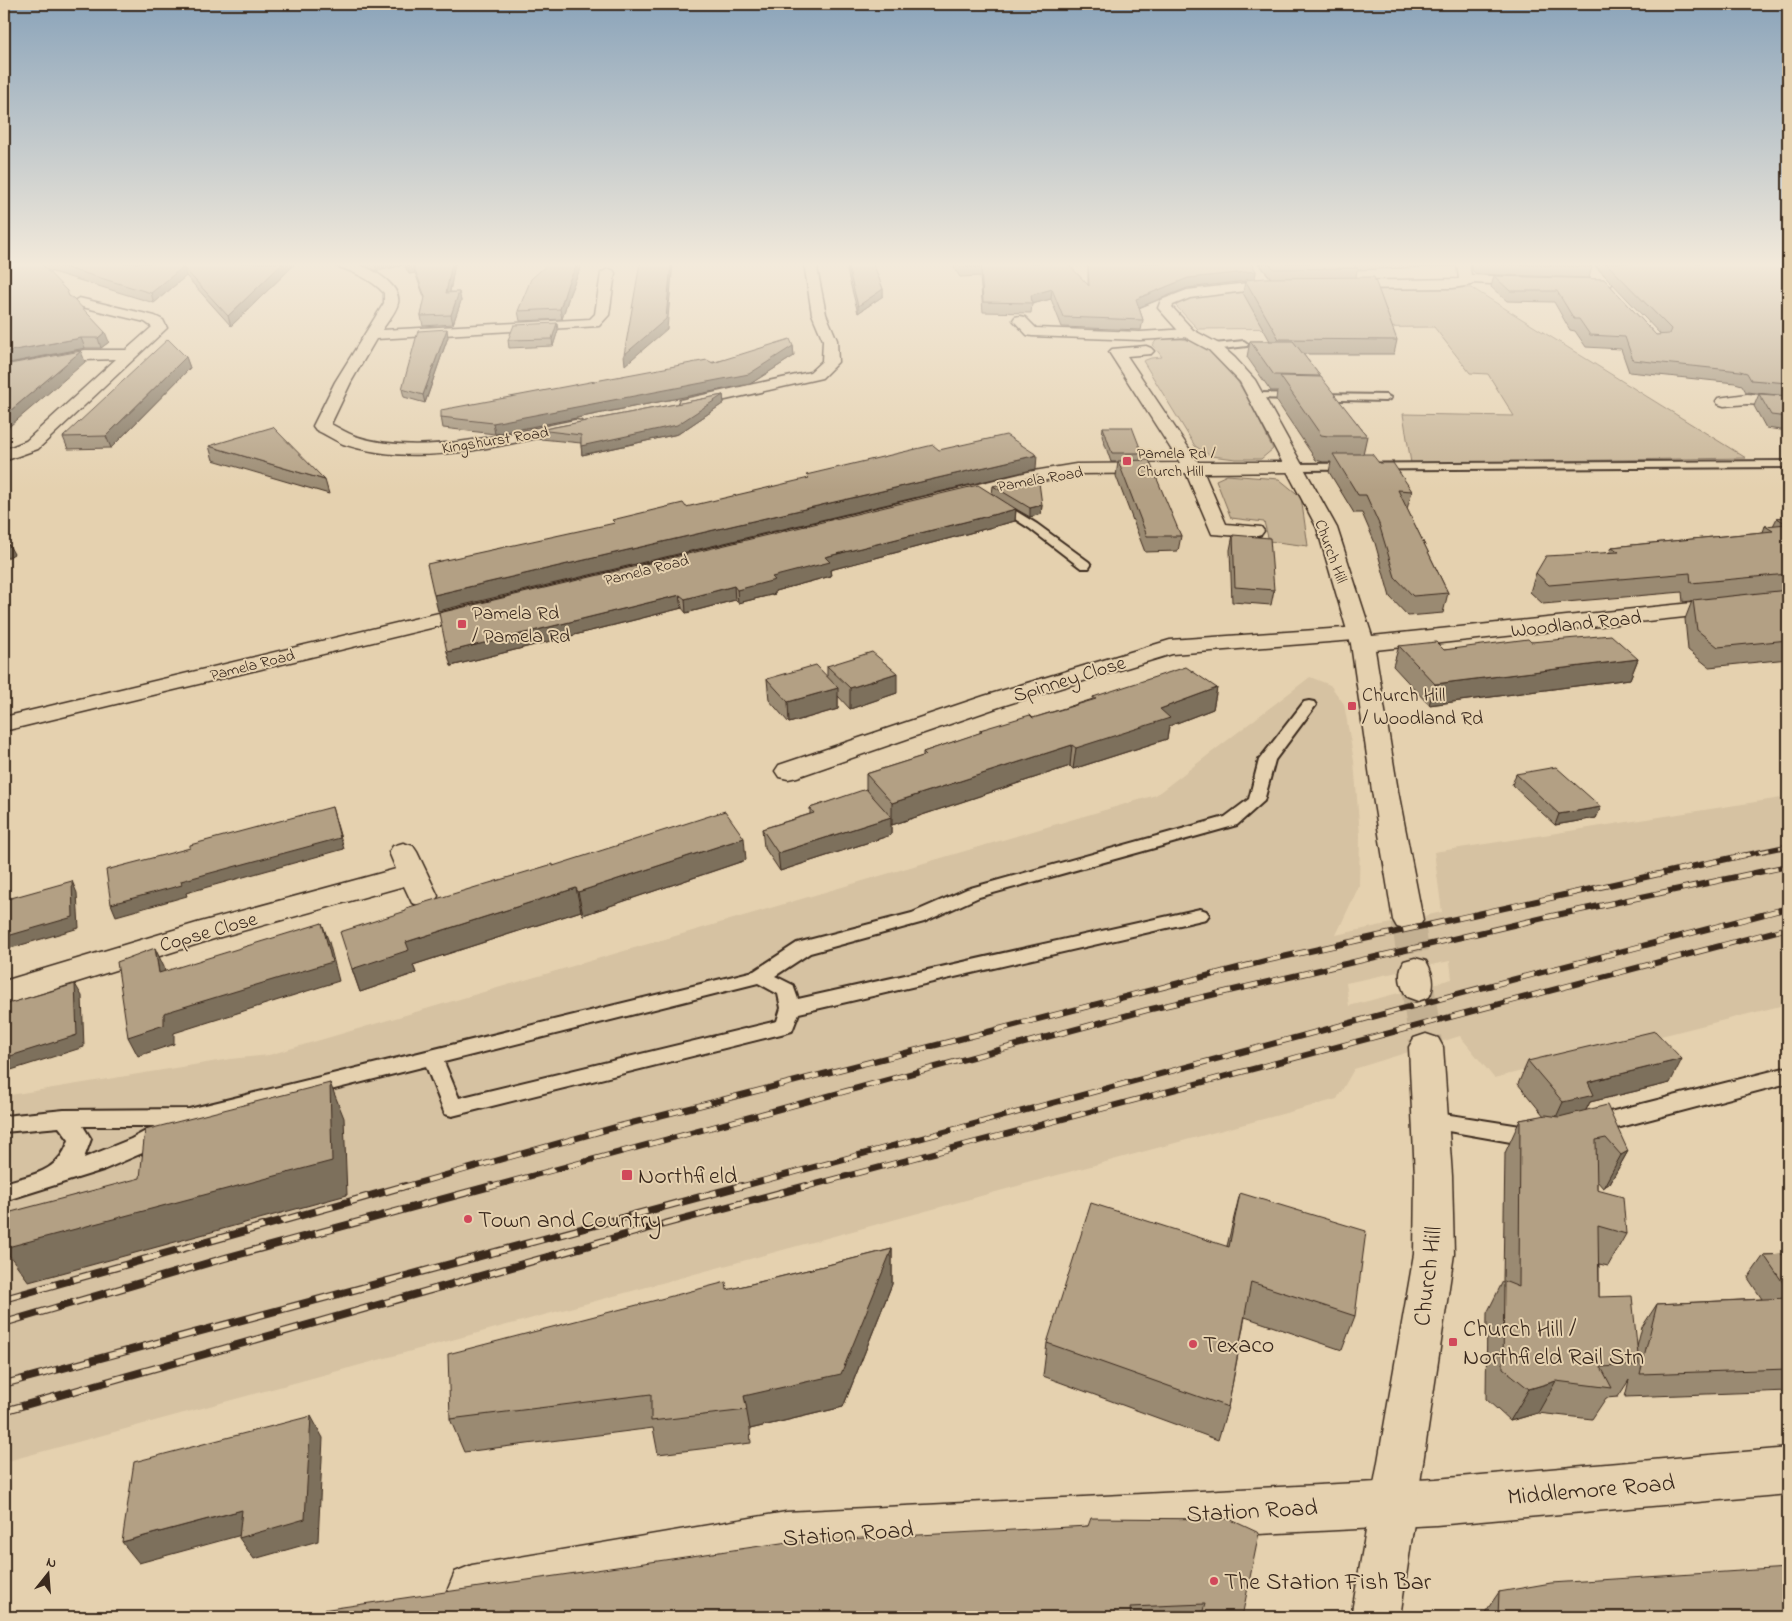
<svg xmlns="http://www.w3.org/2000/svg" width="1792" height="1621" viewBox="0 0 1792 1621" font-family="'Indie Flower',sans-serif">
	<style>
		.built { fill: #d6c2a2; fill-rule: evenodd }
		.green { fill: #c6b395; stroke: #806e5a }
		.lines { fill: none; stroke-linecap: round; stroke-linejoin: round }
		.secondary-tunnel { stroke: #c3b092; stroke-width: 33; stroke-dasharray: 33 16; stroke-linecap: butt }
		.lane-casing { stroke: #3b2a1e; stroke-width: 4 }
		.street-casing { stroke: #3b2a1e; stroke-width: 3 }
		.secondary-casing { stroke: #3b2a1e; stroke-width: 3 }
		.lane { fill: #e5d1af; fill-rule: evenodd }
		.street { fill: #e5d1af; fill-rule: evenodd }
		.secondary { fill: #e5d1af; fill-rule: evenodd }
		.rail-far2-casing { stroke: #3b2a1e; stroke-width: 5 }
		.rail-far1-casing { stroke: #3b2a1e; stroke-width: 6 }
		.rail-casing { stroke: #3b2a1e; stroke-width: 8 }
		.rail-far2 { stroke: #e5d1af; stroke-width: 3; stroke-dasharray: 10; stroke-linecap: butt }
		.rail-far1 { stroke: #e5d1af; stroke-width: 4.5; stroke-dasharray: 14; stroke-linecap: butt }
		.rail { stroke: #e5d1af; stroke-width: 5.5; stroke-dasharray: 18; stroke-linecap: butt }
		.wall { fill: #9a8a72; stroke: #3b2a1e }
		.shaded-wall { fill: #7d705c; stroke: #3b2a1e }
		.building { fill: #b3a084; stroke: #3b2a1e }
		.poi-dot { fill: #d1495b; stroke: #e5d1af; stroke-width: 2 }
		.labels { text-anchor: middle; stroke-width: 4; stroke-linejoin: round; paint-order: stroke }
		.far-street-label { font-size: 16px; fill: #3b2a1e; stroke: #e5d1af }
		.far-poi-label { font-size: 16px; fill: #3b2a1e; stroke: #e5d1af; text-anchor: start }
		.poi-label { font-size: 20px; fill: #3b2a1e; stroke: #e5d1af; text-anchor: start }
		.street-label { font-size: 20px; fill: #3b2a1e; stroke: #e5d1af }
		.near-poi-label { font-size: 24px; fill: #3b2a1e; stroke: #e5d1af; text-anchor: start }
		.near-street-label { font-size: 24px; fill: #3b2a1e; stroke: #e5d1af }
	</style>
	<rect width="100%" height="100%" fill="#e5d1af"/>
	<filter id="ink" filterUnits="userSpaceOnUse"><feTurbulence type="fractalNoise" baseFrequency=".02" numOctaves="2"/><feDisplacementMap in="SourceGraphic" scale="10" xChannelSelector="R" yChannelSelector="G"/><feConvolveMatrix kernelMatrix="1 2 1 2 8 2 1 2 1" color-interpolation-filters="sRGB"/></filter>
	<g filter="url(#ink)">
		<!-- built -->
		<path class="built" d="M1310 677 1330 685 1344 704 1354 761 1360 835 1359 886 1336 935 1442 912 1434 852 1788 797V1004L1494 1078 1460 1036 1354 1069 1337 1099 4 1462V1096L230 1059 269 1055 1156 795ZM1450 961 1452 979 1349 1006 1346 983Z"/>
		<!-- green -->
		<path class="green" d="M1323 287 1472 288 1746 458 1411 463 1403 414 1514 416 1488 374 1470 373 1434 327 1198 329 1176 306 1180 301 1195 296Z
			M1157 339C1167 339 1178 338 1188 340 1231 350 1255 414 1273 449L1261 459H1236L1211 456 1195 446 1143 361 1151 358 1162 357 1153 345Z
			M1227 475 1279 479 1301 497 1308 546 1269 541 1264 522 1231 518 1216 480Z"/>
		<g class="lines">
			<!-- secondary-tunnel -->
			<path class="secondary-tunnel" d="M1408 920 1415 969
				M1418 989 1426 1047"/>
			<defs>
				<path id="lane" d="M1244 341 1248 344 1247 346 1214 350 1210 347 1214 344Z
					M1255 393 1386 395 1391 398 1386 401 1252 398V394Z
					M1788 461V467L1294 470 1289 467 1294 464Z
					M976 487 1037 524 1089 562 1091 565 1089 568H1081L1029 528 972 492 970 490 972 488Z
					M1309 701 1314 702 1316 705 1275 760 1264 801 1237 825 979 897 924 922 810 953 775 976 793 985 798 999 1200 909 1206 911 1209 915 1206 919 799 1013 792 1031 785 1033 452 1116 445 1114 426 1066 195 1124 147 1151 103 1170 4 1201V1183C33 1174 58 1173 69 1140L59 1127 4 1132V1116L64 1110 189 1109 754 971 797 943 912 913 967 889 1225 817 1249 799 1259 760 1304 702ZM758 983 778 994 781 1008 777 1021 459 1098 444 1062ZM83 1126H155L131 1139 84 1158 91 1139Z
					M1788 1067V1083L1594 1134 1586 1131 1583 1125 1586 1119 1594 1116Z
					M1431 1112 1534 1128 1542 1131 1545 1137 1542 1143 1534 1146 1431 1128 1424 1126 1420 1120 1424 1114Z"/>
				<path id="street" d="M335 263C339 263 345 262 350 263 366 264 402 284 398 303 396 312 387 322 382 330L590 319 595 314 601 273 608 269 613 270 615 273 609 315 599 326 376 339 351 382 331 424C339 428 347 433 355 436 419 458 511 433 575 420L581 421 584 425 581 429 575 430C501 445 418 469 343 444 334 440 325 434 316 430L313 426 335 382 384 303V293C371 279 354 272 336 266Z
					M804 263H816L826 314 837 340 838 362 822 378 686 409 680 408 678 404 680 400 810 372 822 361 823 340 812 314Z
					M1457 263H1469L1471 275 1530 278 1537 282 1530 286 1472 283 1471 285 1453 288 1340 289 1333 285 1340 281 1459 279Z
					M1589 265 1594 266 1610 281 1612 284 1610 287H1571L1569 284 1571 281 1593 280 1583 269Z
					M79 298 155 316 163 320 167 328 38 449 4 461V450L26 441 116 359 85 360 4 375V365L85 350H126L152 327 145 322 74 305 72 302Z
					M1020 316 1025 317 1036 328 1140 332 1188 329 1193 330 1195 333 1193 336 1188 337 1140 340 1032 336 1027 335 1013 320 1015 317Z
					M1146 346 1151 348 1154 351 1151 354 1127 356 1198 462H1294L1300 463 1303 467 1300 471 1294 472 1204 473 1226 524 1261 527 1264 531 1261 535 1254 537 1212 534 1186 473 1076 474 1028 484 4 731V717L1028 472 1076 464 1180 463 1109 352 1112 349Z
					M1747 394 1788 397V407L1747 404 1724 406 1718 404 1716 401 1718 398Z
					M1360 627 1368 629 1371 634 1368 639 1172 654 1002 706 797 777 788 779 779 777 775 771 779 765 984 696 1170 640Z
					M403 843 413 846 417 852 438 896 434 903 423 906 412 903 404 886 217 938 4 1005V981L197 923 396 869 389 852 393 846Z
					M1788 1448V1494L1436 1525 786 1558 472 1613 455 1606 448 1589 455 1572 472 1565 786 1512 1436 1479Z"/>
				<path id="secondary" d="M1245 263H1257L1270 278 1271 285 1269 288 1190 298 1173 305 1172 307 1193 330 1219 344 1235 358 1255 380 1337 528 1372 636 1788 593V606L1375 650 1398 791 1423 920 1419 927 1408 930 1397 927 1393 920 1372 791 1351 644 1317 528 1240 382 1209 350 1183 336 1158 308 1161 300 1187 290 1257 282 1256 278Z
					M1415 958 1426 961C1433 973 1436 985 1429 997L1418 1001 1407 997C1400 986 1397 973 1404 961Z
					M1426 1034 1438 1038 1443 1047 1452 1176 1454 1254 1400 1617H1351L1414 1254 1415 1176 1409 1047 1414 1038Z"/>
			</defs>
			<!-- lane casing -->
			<use href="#lane" class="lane-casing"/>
			<!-- street casing -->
			<use href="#street" class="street-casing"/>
			<!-- secondary casing -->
			<use href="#secondary" class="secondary-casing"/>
			<!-- lane -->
			<use href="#lane" class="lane"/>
			<!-- street -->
			<use href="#street" class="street"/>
			<!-- secondary -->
			<use href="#secondary" class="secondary"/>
			<defs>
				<path id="rail-far2" d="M1740 856 1788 846"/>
				<path id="rail-far1" d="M400 1188 616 1127 1269 960 1745 855
					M487 1188 1147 1010 1552 916 1788 866
					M736 1188 1454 995 1788 908
					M801 1188 1788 928"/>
				<path id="rail" d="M4 1299 405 1186
					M4 1323 225 1258 491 1186
					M4 1384 741 1186
					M4 1411 653 1227 806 1186"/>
			</defs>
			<!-- rail-far2 casing -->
			<use href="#rail-far2" class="rail-far2-casing"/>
			<!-- rail-far1 casing -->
			<use href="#rail-far1" class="rail-far1-casing"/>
			<!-- rail casing -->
			<use href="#rail" class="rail-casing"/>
			<!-- rail-far2 -->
			<use href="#rail-far2" class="rail-far2"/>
			<!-- rail-far1 -->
			<use href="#rail-far1" class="rail-far1"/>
			<!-- rail -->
			<use href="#rail" class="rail"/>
		</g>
		<!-- wall -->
		<path class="wall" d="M4 263H296L231 326 186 276 154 303 46 270 109 342 101 348H85L4 364Z
			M357 263H455L450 292H459L461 301 453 324 423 326 421 316 425 299 415 273 409 274 404 265 377 271Z
			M845 263H873L883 289V296L858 313Z
			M951 263H1067L1088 285V263H1251L1256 271 1255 279 1271 278 1259 263H1457L1456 266 1357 270 1356 277 1397 340 1394 354H1303L1320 376V377L1367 436 1363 454 1379 463 1412 491 1407 509 1448 593 1443 613 1408 616 1390 597 1375 543 1362 513H1354L1329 472 1331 462H1323L1316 460 1276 400 1277 391H1271L1247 357 1250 341H1270L1243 293 1245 281 1187 288 1139 308 1143 320 1141 330 1062 327 1051 299 1032 304 1031 313 983 312 980 276 960 277Z
			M1470 263H1788V396L1746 392 1742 385 1735 383 1629 372 1621 349 1586 347 1575 331 1570 330 1554 302 1507 301 1491 287 1494 276 1604 279 1656 335H1661L1594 264 1589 265 1592 267 1589 278 1476 274 1472 270Z
			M582 264 570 293 562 319 520 321 518 311Z
			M558 330 553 346 509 348 508 340Z
			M448 337 425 403 404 397 402 389Z
			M793 346 794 356 750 384 495 434 443 428 441 417Z
			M186 357 190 368 111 448 68 449 63 437Z
			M1759 394 1788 396V431L1766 428 1754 406Z
			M723 395 724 403 678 434 582 455 581 443 541 439 539 430Z
			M1103 427 1142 453 1141 460 1181 536 1178 551 1145 552 1116 476 1118 462H1111L1102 436Z
			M209 446 325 480 329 494 213 460Z
			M993 486 1042 505 1041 514 1030 517 1016 509 1015 521 830 570 831 576 775 591V594L738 603 735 600 686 613 682 608 451 666 992 494Z
			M1788 517V659L1709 667 1688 650 1685 619 1692 601 1683 602 1682 592 1543 604 1530 592 1536 573 1610 552 1612 547 1763 532 1765 526H1773L1777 518Z
			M1233 535 1274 590 1271 605 1232 602 1230 550Z
			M1531 642 1638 659 1630 679 1429 705 1393 666 1399 646 1444 650Z
			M827 666 897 693 850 709 838 696V709L789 723 769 700 767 679 827 677Z
			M1217 688 1213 709 1169 726 1167 739 1073 769 1070 766 892 825 891 824V835L780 871 764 847 762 829 810 814V808L866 790V774L923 756V752L980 733V730L1033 718 1093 699V697Z
			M1516 774 1601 807 1596 818 1555 825 1512 785Z
			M746 860 583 915 581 911 413 965 416 973 360 992 352 969 553 866Z
			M1528 1061 1670 1083 1590 1102 1586 1110 1628 1151 1610 1183 1603 1188 1597 1181V1190L1626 1234 1608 1266 1599 1264V1297L1637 1347 1642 1327 1657 1304 1762 1299 1748 1278 1764 1255 1788 1254V1391L1625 1397 1629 1380 1618 1397 1606 1398 1592 1419 1538 1413 1510 1421 1486 1399 1487 1313 1503 1281 1505 1153 1520 1120 1544 1116 1518 1084Z
			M1240 1193 1355 1316 1342 1350 1245 1317 1228 1407 1218 1440 1043 1376 1047 1343 1227 1246Z
			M892 1249V1284L843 1407 750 1429 751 1443 658 1454 653 1428 464 1452 450 1419 727 1290Z
			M1088 1526 1242 1617H274Z
			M1499 1592 1788 1617H1482Z"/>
		<!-- shaded-wall -->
		<path class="shaded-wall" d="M283 263H296L231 326 228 316Z
			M375 263H403L404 265 377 271Z
			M452 263H455L448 302 446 293Z
			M578 263H587L582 264 570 293 562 319 560 309 568 283Z
			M671 263H673L667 329 625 365 624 355Z
			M1583 263H1594V264L1582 265Z
			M413 264 415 273 409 274 407 265Z
			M183 267 186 276 154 303 151 293Z
			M1256 271 1255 280H1245V281L1187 288 1135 309 1136 299 1188 278Z
			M883 289V296L858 313V306Z
			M1052 289 1051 299 1032 304 1031 295Z
			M459 292 461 301 453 324 451 315Z
			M557 323 558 330 553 346 552 339Z
			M447 329 448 337 425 403 423 395Z
			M105 332 109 342 101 348 98 338Z
			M81 338 85 348 4 364V352Z
			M793 346 794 356 750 384 495 434 493 423Z
			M81 351 85 362 4 431V416Z
			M186 357 190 368 111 448 106 436Z
			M723 395 724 403 678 434 582 455 581 446Z
			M1037 455 1036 469 438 611 434 595Z
			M1042 505 1041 514 1030 517V508Z
			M1016 509 1015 521 830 570 831 576 775 591V594L738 603 737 590 772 577 825 557Z
			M9 545 14 554 4 560V548Z
			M734 586 735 600 686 613 685 599Z
			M680 595 682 608 451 666 447 652Z
			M1638 659 1630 679 1429 705 1435 684Z
			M897 673V693L850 709V688Z
			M838 688V709L789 723 788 702Z
			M1217 688 1213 709 1169 726 1167 739 1073 769 1076 748 1160 709Z
			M1072 745 1070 766 892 825V803Z
			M332 807 344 849 186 893 187 896 116 916 111 904 181 881Z
			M1601 807 1596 818 1555 825 1559 814Z
			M891 817V835L780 871 778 853Z
			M744 838 746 860 583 915 578 892Z
			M72 881 77 893 79 928 4 950V937Z
			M576 888 581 911 413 965 416 973 360 992 352 969 406 942Z
			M322 923 329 942 339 981 174 1033V1044L138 1056 128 1037 164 1013Z
			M155 948 164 967 169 993 159 973Z
			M75 984 82 996 84 1047 8 1071 4 1064V1058Z
			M1682 1059 1670 1083 1590 1102 1582 1118 1552 1126 1563 1102 1588 1082Z
			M330 1083 344 1118 347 1195 29 1282 4 1248Z
			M1628 1151 1610 1183 1603 1188 1621 1155Z
			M892 1249V1284L843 1407 750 1429 744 1396Z
			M1556 1381 1538 1413 1510 1421 1529 1389Z
			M311 1416 323 1438 318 1541 254 1559 239 1538Z
			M242 1510 256 1531 139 1563 122 1542Z"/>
		<!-- building -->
		<path class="building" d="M4 263H40L67 291 69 296 73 298 105 332 98 338H81L4 352Z
			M50 263H283L228 316 183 267 151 293Z
			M405 263H452L446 293 459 292 451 315 421 316 425 297 413 264 407 265Z
			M549 263H578L568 283 560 309 518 311 531 279Z
			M640 263H671L666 319 624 355Z
			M847 263H873L883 289 858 306Z
			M957 263H1067L1089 286 1088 263H1251L1256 271 1188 278 1136 299 1143 320 1063 317 1052 289 1031 295 1032 303 983 302 981 267H960Z
			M1269 263H1350L1358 268 1274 269Z
			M1478 263H1587L1592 267 1479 263Z
			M1606 263H1788V383L1751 380 1747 373 1740 371 1633 360 1625 337 1590 335 1579 319H1574L1557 291H1510L1494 276 1604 279 1656 335 1669 334 1671 329Z
			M1374 277 1397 340 1279 339 1245 280 1265 278Z
			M557 323 552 339 508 340 514 325Z
			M447 329 423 395 402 389 418 331Z
			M168 339 186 357 106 436 63 437Z
			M790 339 793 346 749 374 493 423 441 417V410L707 360 713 363Z
			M1250 341H1293L1320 376 1274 375Z
			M81 351 4 416V365Z
			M1280 376 1321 377 1367 436H1328L1321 435Z
			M1759 394 1788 396V417L1771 415Z
			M723 395 677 425 581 446V435L539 430Z
			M273 427 325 480 209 446Z
			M1103 427H1132L1142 453H1112Z
			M1006 435 1037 455 434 595 427 564 615 523 612 520 683 503 686 507 758 490 809 478 806 475 933 445 939 450Z
			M1333 454H1372L1379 463H1393L1412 491 1398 490 1448 593 1413 596 1395 577 1379 524 1366 495H1358Z
			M1149 460 1181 536H1147L1118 461Z
			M1038 475 1042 505 1030 508 993 486Z
			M978 485 1016 509 825 557 830 562 772 577 775 580 737 590 734 586 685 599 680 595 447 652 439 613Z
			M1788 517V574L1691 583 1690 573 1549 585 1536 573 1546 556 1619 552 1612 547 1773 531 1765 526 1787 524 1777 518Z
			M1233 535 1270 538 1274 590 1235 587Z
			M4 542 9 545 4 548Z
			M1788 590V640L1718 647 1697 630 1693 600Z
			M1611 635 1638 659 1435 684 1399 646 1436 642 1444 650 1528 639 1531 642Z
			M872 652 897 673 850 688 827 666Z
			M816 665 838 688 788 702 767 679Z
			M1186 667 1217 688 1160 709 1170 718 1076 748 1072 745 892 803 866 774 926 755 923 752 982 732 980 730 1030 715 1033 718 1096 699 1093 697Z
			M1556 767 1601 807 1559 814 1516 774Z
			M866 789 891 817 778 853 762 829 814 813 810 808Z
			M332 807 340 838 181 881 182 885 111 904 106 870 190 848V845Z
			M725 811 744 838 578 892 576 888 406 942 409 950 352 969 340 932 406 911V908L553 864V866Z
			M72 881 73 917 4 937V900Z
			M322 923 332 962 164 1013V1025L128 1037 117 962 155 948 159 973Z
			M75 984 77 1035 4 1058V1005Z
			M1655 1031 1682 1059 1588 1082 1594 1095 1563 1102 1528 1061Z
			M330 1083 332 1161 4 1248 11 1212 140 1178 145 1130Z
			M1607 1105 1628 1151 1621 1155 1606 1138 1596 1140 1597 1190 1623 1197 1626 1234 1598 1226 1599 1297 1632 1296 1639 1365 1601 1367 1612 1388 1556 1381 1529 1389 1503 1368 1504 1281 1519 1287 1520 1120 1546 1115 1559 1117Z
			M1240 1193 1366 1231 1355 1316 1251 1282 1228 1407 1047 1343 1091 1203 1229 1247Z
			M892 1249 841 1374 744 1396 747 1410 651 1421V1394L450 1419 448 1354 726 1282 727 1290Z
			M1788 1254V1290L1764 1255Z
			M1787 1298 1788 1300V1369L1640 1374 1657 1304Z
			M311 1416 305 1519 239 1538 242 1510 122 1542 134 1462Z
			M1091 1518 1229 1519 1259 1533 1242 1617H1201L1205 1604 1130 1607 1131 1617H274L788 1542 1088 1526Z
			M1788 1568V1617H1498L1499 1592 1551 1583Z"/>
	</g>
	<!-- sky -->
	<linearGradient id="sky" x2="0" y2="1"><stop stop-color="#8ba4ba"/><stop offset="0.54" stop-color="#f3eadb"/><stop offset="1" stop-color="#f3eadb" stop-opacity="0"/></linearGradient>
	<rect width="1792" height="490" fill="url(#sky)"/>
	<!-- markers -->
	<g class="poi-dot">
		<rect x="1122" y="456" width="10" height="10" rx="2.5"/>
		<rect x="457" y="619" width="10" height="10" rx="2.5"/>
		<rect x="1347" y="701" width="10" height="10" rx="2.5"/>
		<rect x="621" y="1169" width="12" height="12" rx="2.5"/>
		<circle cx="468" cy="1219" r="5"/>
		<rect x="1448" y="1337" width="10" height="10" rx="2.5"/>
		<circle cx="1193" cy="1344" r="5"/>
		<circle cx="1214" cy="1581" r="5"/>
	</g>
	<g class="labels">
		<!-- far-street labels -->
		<g class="far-street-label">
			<text transform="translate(495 439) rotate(-9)" y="6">Kingshurst Road</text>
			<text transform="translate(1040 478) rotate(-10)" y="6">Pamela Road</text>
			<text transform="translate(1332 551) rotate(70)" y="6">Church Hill</text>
			<text transform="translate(646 569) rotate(-14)" y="6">Pamela Road</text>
			<text transform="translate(252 664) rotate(-14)" y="6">Pamela Road</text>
		</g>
		<!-- far-poi labels -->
		<g class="far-poi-label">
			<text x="1137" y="458">Pamela Rd /<tspan x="1137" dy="18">Church Hill</tspan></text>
		</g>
		<!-- poi labels -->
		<g class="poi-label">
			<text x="472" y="619">Pamela Rd<tspan x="472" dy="23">/ Pamela Rd</tspan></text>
			<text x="1362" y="701">Church Hill<tspan x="1362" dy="23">/ Woodland Rd</tspan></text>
		</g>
		<!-- street labels -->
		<g class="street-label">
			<text transform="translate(1576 623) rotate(-6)" y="7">Woodland Road</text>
			<text transform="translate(1069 678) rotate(-17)" y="7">Spinney Close</text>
			<text transform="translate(208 931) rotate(-16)" y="7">Copse Close</text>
		</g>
		<!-- near-poi labels -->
		<g class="near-poi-label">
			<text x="638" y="1183">Northfield</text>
			<text x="478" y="1227">Town and Country</text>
			<text x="1463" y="1336">Church Hill /<tspan x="1463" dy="28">Northfield Rail Stn</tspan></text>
			<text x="1203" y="1352">Texaco</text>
			<text x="1224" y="1589">The Station Fish Bar</text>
		</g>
		<!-- near-street labels -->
		<g class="near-street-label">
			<text transform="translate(1427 1276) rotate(-83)" y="8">Church Hill</text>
			<text transform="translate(1591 1489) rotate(-5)" y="8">Middlemore Road</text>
			<text transform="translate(1252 1510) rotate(-3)" y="8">Station Road</text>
			<text transform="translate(848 1533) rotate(-4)" y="8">Station Road</text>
		</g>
	</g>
	<!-- margin -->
	<rect width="1792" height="1621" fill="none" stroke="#e5d1af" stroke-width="20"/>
	<rect x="10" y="10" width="1772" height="1601" fill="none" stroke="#3b2a1e" stroke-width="2" filter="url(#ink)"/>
	<!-- north arrow -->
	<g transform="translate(48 1574) rotate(17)" stroke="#e5d1af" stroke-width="4" paint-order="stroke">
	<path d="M0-4L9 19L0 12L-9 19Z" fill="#3b2a1e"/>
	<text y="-8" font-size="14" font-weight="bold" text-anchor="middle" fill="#3b2a1e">N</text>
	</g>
</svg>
